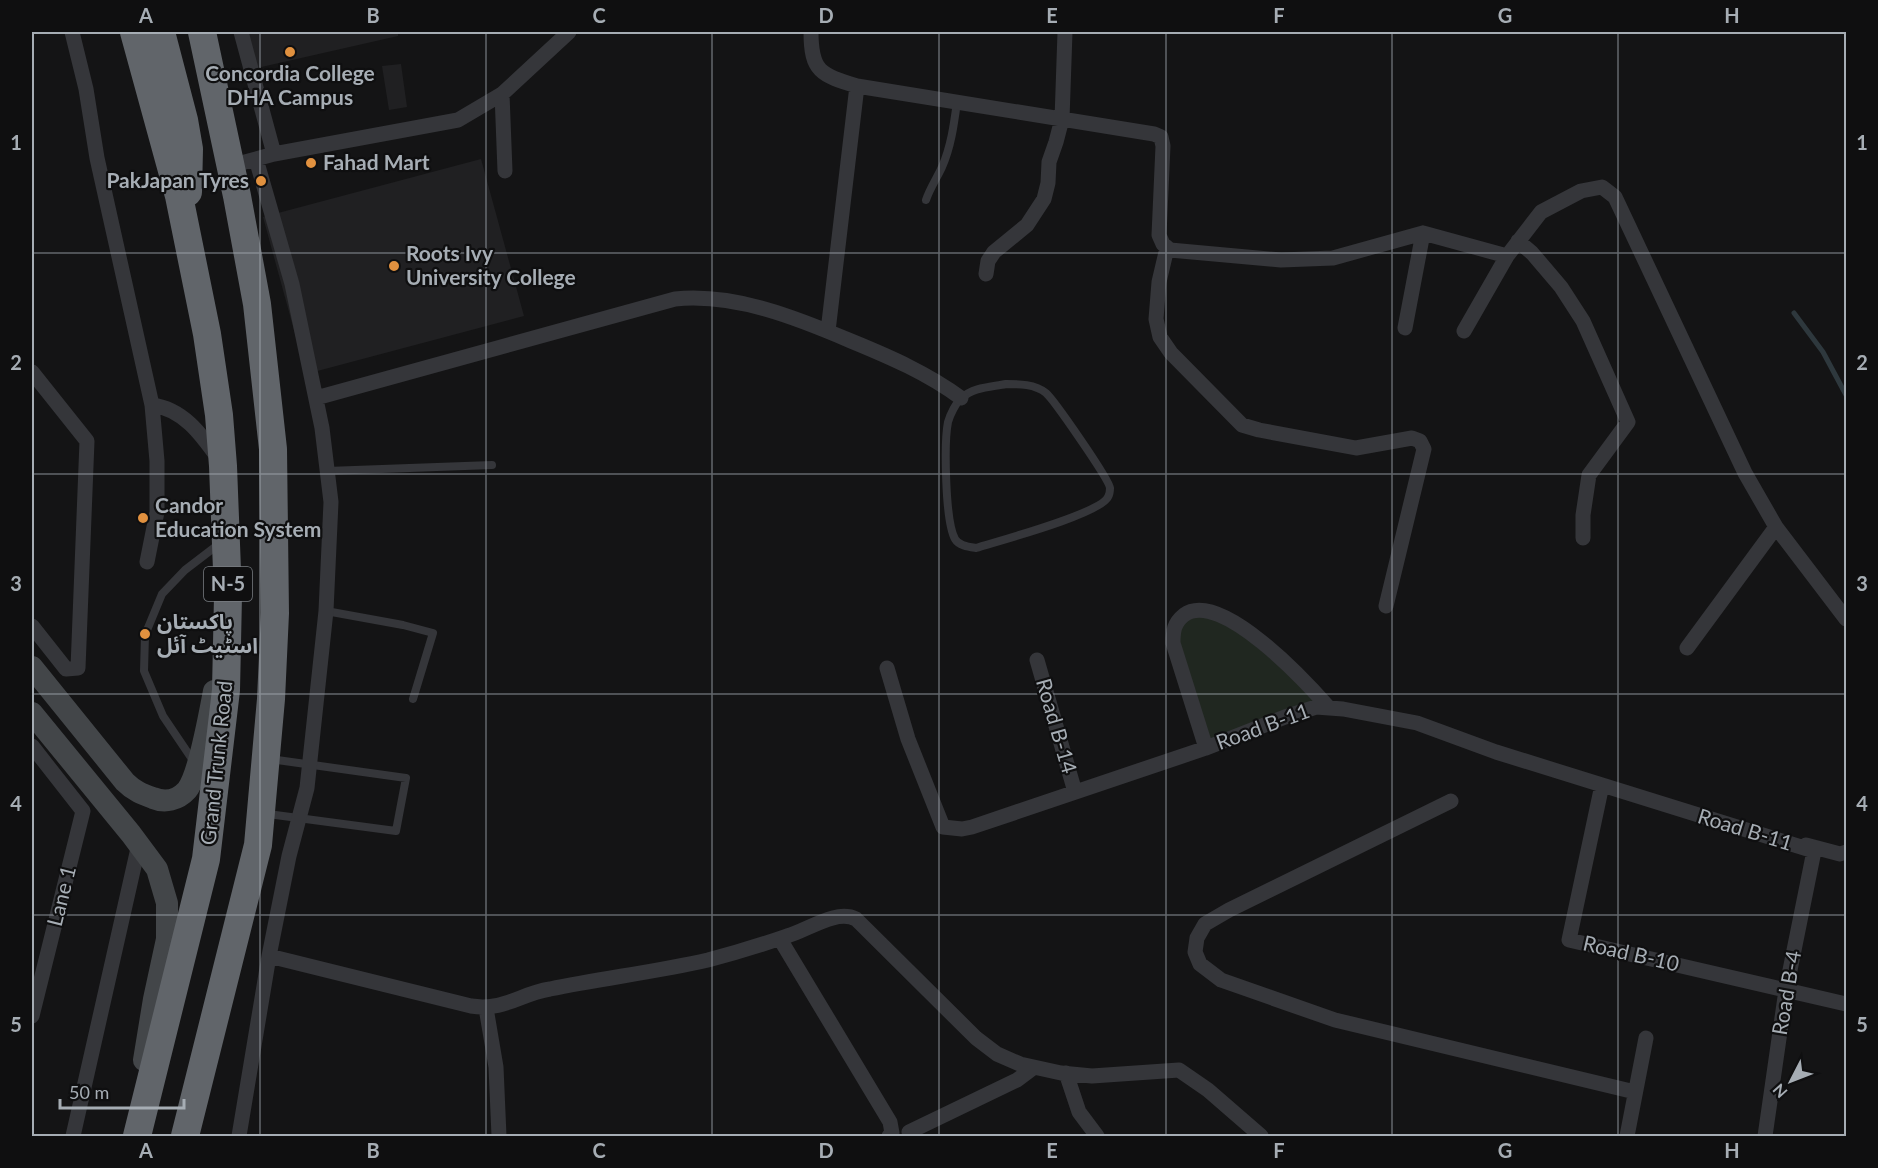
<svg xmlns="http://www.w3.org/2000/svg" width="1878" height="1168" viewBox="0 0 1878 1168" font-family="Lato,'Noto Sans Arabic',sans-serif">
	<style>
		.built { fill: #202022 }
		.green { fill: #202720 }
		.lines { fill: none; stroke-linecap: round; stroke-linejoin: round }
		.stream { stroke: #2e383d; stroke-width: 5 }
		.lane { stroke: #35363a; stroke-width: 8 }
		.street { stroke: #35363a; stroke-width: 15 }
		.secondary { stroke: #434649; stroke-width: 22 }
		.highway { stroke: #61656a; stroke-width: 28 }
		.grid { fill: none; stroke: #a6adb4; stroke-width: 1.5; stroke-opacity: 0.55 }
		.poi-dot { fill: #e1913f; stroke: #0f0f10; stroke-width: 2 }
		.labels { text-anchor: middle; stroke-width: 4.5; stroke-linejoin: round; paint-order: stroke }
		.shield { fill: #0f0f10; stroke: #797e83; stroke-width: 1.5 }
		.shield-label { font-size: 20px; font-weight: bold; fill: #a6adb4 }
		.poi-label { font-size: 21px; font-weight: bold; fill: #a6adb4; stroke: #0f0f10; text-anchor: start }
		.street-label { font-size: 21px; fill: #a6adb4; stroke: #0f0f10 }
		.neatline { fill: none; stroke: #a6adb4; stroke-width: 2 }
		.grid-label { font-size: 20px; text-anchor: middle; font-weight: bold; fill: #a6adb4 }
	</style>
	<rect width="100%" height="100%" fill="#141415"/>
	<!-- built -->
	<path class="built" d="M248 32H398V36L257 68Z
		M401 64 407 107 389 110 382 66Z
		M481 159 524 316 306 374 263 217Z"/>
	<!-- green -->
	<path class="green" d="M1191 614 1224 619 1326 706 1209 744 1176 643 1177 628Z"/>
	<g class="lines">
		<!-- stream -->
		<path class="stream" d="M1794 313 1823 352 1846 395"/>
		<!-- lane -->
		<path class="lane" d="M926 200C930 188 937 178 942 167 951 147 954 124 957 102
			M1006 384C1019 384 1035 384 1046 393 1054 400 1109 479 1110 488 1110 491 1110 494 1108 497 1100 514 998 541 976 548 969 547 959 546 955 539 945 521 944 442 948 422 950 415 956 402 962 398 973 387 992 387 1006 384Z
			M327 471 492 465
			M326 611 403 625 433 633 413 699
			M194 762 163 716 144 671 145 635 162 594 185 570 219 544
			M268 814 396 831 406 778 270 759"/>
		<!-- street -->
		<path class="street" d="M72 32 86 89 97 158 152 405 157 461V512L147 562
			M241 32 274 154
			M811 32C811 72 821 75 857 86L1154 134 1161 137 1163 146 1159 235 1163 244 1170 250 1281 260 1333 258 1423 233 1507 256
			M502 94 505 171
			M230 166 274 154 458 120 502 94 569 32
			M1518 241 1532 253 1561 287 1583 321 1628 422 1589 475 1583 515V538
			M1167 248 1159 282 1156 319 1160 337 1171 353 1242 425 1259 430 1356 448 1412 438 1420 441 1424 449 1386 606
			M986 274 988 261 994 252 1027 225 1044 199 1048 183 1049 162 1056 142 1062 119 1065 32
			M1405 328 1423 233
			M828 331 857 86
			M1464 331 1507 256 1541 212 1581 191 1602 187 1615 197 1745 473 1776 527 1846 619
			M32 372 87 441 78 668 66 669 32 626
			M316 398 675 299C735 293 797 318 851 341 890 357 927 373 961 398
			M152 405C183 409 201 434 218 458
			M1687 648 1776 527
			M1037 660 1075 792
			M887 668 908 739 943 827 962 829 972 827 1206 748 1285 717 1316 707 1343 709 1417 723 1496 752 1814 851 1786 990 1765 1136
			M32 746 83 811 32 1016
			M1206 748 1173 643C1173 631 1174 623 1184 615 1220 588 1307 683 1329 708
			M1602 785 1569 940 1846 1004
			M1451 801 1229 910 1205 924 1197 938 1195 952 1200 964 1221 980 1335 1020 1635 1092
			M1806 845 1840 854 1846 852
			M780 939 890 1122 892 1133 889 1136
			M269 956 471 1006C505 1011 519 994 550 989 603 978 656 972 708 960 735 953 761 945 787 936 808 930 836 909 856 919L976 1038 997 1054 1020 1064 1061 1073 1092 1076 1179 1070 1208 1090 1261 1136
			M486 1008 496 1067 499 1136
			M1066 1073 1079 1112 1097 1136
			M909 1132 1017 1080 1033 1068
			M73 1136 139 844
			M239 1136 269 956 289 856 307 788 326 611 331 502 322 428 292 284 256 159
			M1627 1136 1646 1038"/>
		<!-- secondary -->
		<path class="secondary" d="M32 667 125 782C134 791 142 794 153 798 165 803 178 800 187 790 199 775 210 712 214 691
			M32 713 131 834 157 869 167 903V939L154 999 144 1060"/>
		<!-- highway -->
		<path class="highway" d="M134 32 179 196 207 334 219 415 223 466 228 596 226 690 206 859 137 1136
			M161 32 184 120 189 149 188 192
			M185 1136 258 845 271 699 275 613 273 449 257 304 237 196 202 32"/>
	</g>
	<!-- grid -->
	<path class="grid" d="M260 32V1136M486 32V1136M712 32V1136M939 32V1136M1166 32V1136M1392 32V1136M1618 32V1136M32 253H1846M32 474H1846M32 694H1846M32 915H1846"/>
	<!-- markers -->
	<g class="poi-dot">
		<circle cx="290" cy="52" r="6"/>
		<circle cx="311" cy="163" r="6"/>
		<circle cx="261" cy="181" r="6"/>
		<circle cx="394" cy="266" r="6"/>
		<circle cx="143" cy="518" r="6"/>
		<circle cx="145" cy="634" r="6"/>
	</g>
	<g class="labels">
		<!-- shield labels -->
		<rect class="shield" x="204" y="567" width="48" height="34" rx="4.5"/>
		<g class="shield-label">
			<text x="228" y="591">N-5</text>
		</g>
		<!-- poi labels -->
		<g class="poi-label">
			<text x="290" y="81" text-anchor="middle">Concordia College<tspan x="290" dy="24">DHA Campus</tspan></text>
			<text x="323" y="170">Fahad Mart</text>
			<text x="249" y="188" text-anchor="end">PakJapan Tyres</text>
			<text x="406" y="261">Roots Ivy<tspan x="406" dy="24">University College</tspan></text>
			<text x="155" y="513">Candor<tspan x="155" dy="24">Education System</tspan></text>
			<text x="157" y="629">پاکستان<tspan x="157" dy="24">اسٹیٹ آئل</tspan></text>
		</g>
		<!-- street labels -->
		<g class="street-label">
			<text transform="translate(1056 726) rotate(74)" y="7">Road B-14</text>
			<text transform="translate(1263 727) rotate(-20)" y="7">Road B-11</text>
			<text transform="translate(217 763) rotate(-84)" y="7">Grand Trunk Road</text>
			<text transform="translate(1745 830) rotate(17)" y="7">Road B-11</text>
			<text transform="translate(62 896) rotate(-76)" y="7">Lane 1</text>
			<text transform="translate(1631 954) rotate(13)" y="7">Road B-10</text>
			<text transform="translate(1787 993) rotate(-80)" y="7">Road B-4</text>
		</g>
	</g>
	<!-- border -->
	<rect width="1878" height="1168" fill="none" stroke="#0f0f10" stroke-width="66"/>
	<!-- north arrow -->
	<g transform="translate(1791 1081) rotate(228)" stroke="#0f0f10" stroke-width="4.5" paint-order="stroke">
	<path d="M0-4.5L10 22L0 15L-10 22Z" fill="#a6adb4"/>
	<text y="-9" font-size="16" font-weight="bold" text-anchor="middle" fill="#a6adb4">N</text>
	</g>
	<!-- scale -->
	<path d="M60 1099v9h124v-9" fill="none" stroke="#a6adb4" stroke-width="3"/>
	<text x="69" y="1099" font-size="18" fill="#a6adb4" stroke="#0f0f10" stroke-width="4.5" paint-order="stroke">50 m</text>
	<rect x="33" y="33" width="1812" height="1102" class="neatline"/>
	<g class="grid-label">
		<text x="146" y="23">A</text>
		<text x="373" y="23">B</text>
		<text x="599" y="23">C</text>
		<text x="826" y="23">D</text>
		<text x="1052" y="23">E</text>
		<text x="1279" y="23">F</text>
		<text x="1505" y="23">G</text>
		<text x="1732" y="23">H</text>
		<text x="16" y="150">1</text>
		<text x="1862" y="150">1</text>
		<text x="16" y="370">2</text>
		<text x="1862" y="370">2</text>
		<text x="16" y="591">3</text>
		<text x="1862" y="591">3</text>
		<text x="16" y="811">4</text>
		<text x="1862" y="811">4</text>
		<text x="16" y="1032">5</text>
		<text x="1862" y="1032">5</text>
		<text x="146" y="1158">A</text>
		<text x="373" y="1158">B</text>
		<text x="599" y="1158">C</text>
		<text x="826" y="1158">D</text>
		<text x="1052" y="1158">E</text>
		<text x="1279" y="1158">F</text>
		<text x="1505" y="1158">G</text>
		<text x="1732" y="1158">H</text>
	</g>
</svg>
